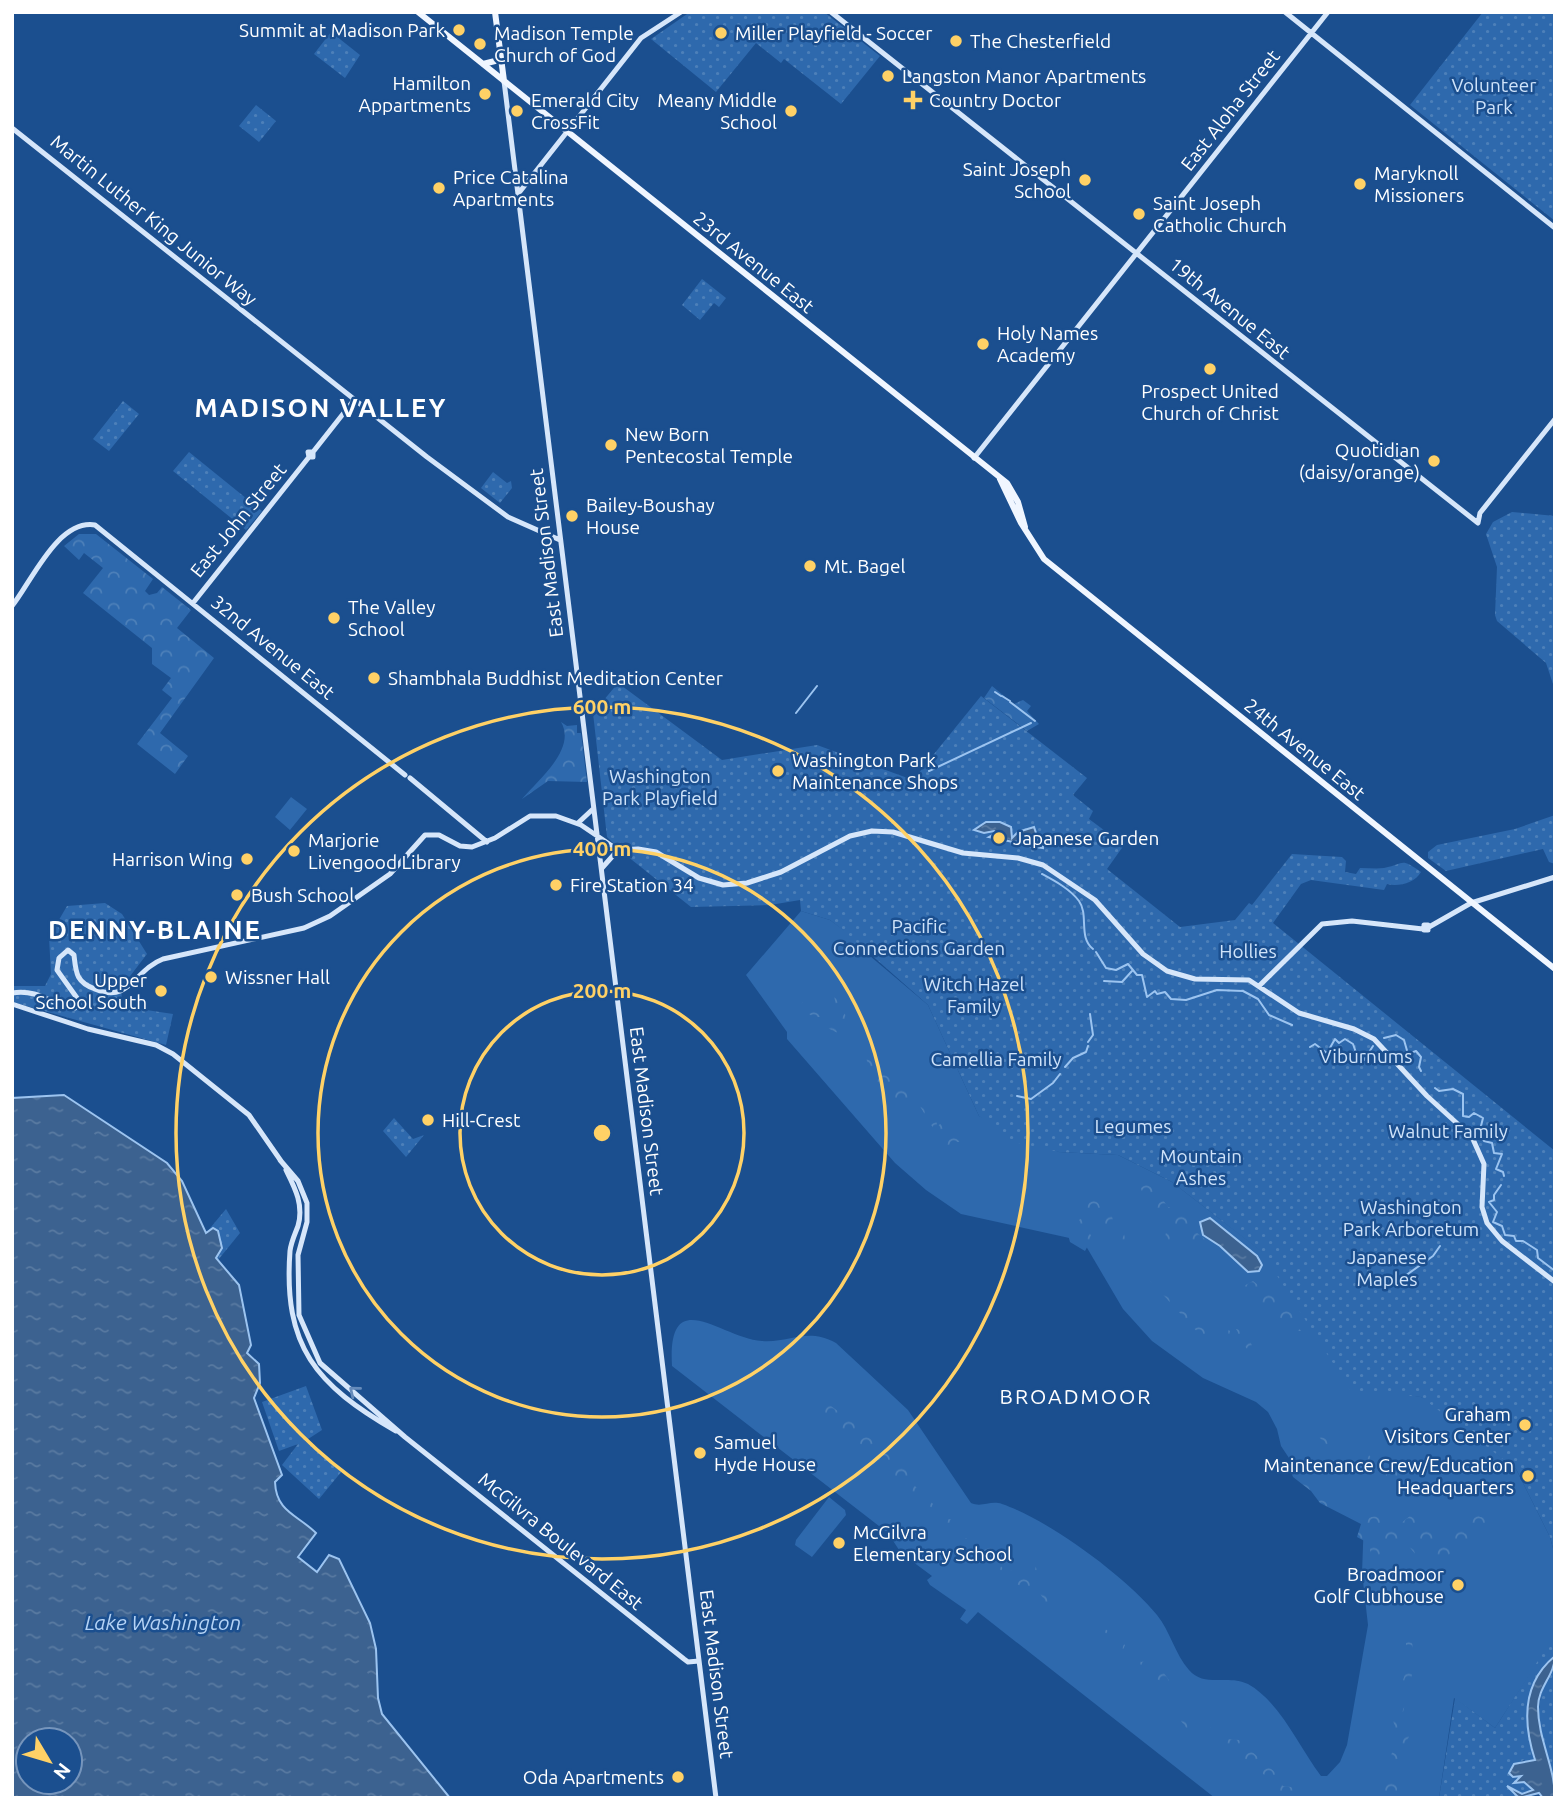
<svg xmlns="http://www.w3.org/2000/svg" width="1567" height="1810" viewBox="0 0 1567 1810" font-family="Ubuntu,sans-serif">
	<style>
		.grass { fill: #2e69ad }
		.forest { fill: url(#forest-crowns) }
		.park { fill: url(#park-dots) }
		.water { fill: url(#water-ripples); stroke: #9cc4f0; stroke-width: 2; fill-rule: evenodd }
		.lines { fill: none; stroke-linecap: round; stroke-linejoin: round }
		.stream { stroke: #9cc4f0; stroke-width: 2 }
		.secondary { stroke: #d6e6fa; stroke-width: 5 }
		.primary { stroke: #f0f6ff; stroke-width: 6 }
		.oneway { stroke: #668bba }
		.ring { fill: none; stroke: #ffd166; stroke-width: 3.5 }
		.poi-dot { fill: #ffd166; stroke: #1b4f8f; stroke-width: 2.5 }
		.labels { text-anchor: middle; stroke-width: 5; stroke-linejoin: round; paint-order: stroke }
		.poi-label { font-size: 19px; fill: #fff; stroke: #1b4f8f; text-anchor: start }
		.park-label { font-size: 19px; fill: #cfe3fa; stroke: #1b4f8f }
		.street-label { font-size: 19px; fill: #fff; stroke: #1b4f8f }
		.neighbourhood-label { font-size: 21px; letter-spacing: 2px; fill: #fff; stroke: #1b4f8f }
		.water-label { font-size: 21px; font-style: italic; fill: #b5d3f5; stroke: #1b4f8f }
		.district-label { font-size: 26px; font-weight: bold; letter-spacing: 2px; fill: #fff; stroke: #1b4f8f }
		.centre { fill: #ffd166; stroke: #1b4f8f; stroke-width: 3.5 }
		.ring-label { font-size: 21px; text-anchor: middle; font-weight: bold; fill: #ffd166; stroke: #1b4f8f; stroke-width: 5; stroke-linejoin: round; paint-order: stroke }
	</style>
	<defs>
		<pattern id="forest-crowns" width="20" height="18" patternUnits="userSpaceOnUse" patternTransform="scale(1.75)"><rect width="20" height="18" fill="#2e69ad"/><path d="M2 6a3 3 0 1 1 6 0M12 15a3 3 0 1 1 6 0" fill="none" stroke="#4d80b9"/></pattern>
		<pattern id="park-dots" width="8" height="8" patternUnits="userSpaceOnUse" patternTransform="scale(1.75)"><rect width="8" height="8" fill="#2e69ad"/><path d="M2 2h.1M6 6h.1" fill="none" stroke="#4d80b9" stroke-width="1.8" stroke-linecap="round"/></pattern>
		<pattern id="water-ripples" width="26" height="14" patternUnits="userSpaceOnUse" patternTransform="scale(1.75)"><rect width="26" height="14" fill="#3c6290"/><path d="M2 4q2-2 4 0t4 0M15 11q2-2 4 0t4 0" fill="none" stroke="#597aa1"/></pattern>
	</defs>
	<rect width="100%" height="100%" fill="#1b4f8f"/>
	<!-- grass -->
	<path class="grass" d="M291 797 307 809 290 830 275 817Z
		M801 911 830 920 860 942 870 956 928 1005 979 1116 1059 1152 1118 1155 1172 1182 1264 1253 1391 1392 1421 1397 1434 1404 1516 1469 1550 1537 1555 1556V1636L1495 1728 1454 1698 1439 1798H1215L978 1612 967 1624 960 1619 966 1610 930 1585 927 1580 932 1576 901 1553 888 1533 672 1366C667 1282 721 1338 762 1341 791 1343 806 1327 836 1343L908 1410 971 1503C982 1508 990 1500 1002 1504 1049 1520 1125 1576 1157 1615 1170 1631 1175 1654 1189 1670 1204 1688 1228 1674 1248 1684 1280 1702 1299 1747 1321 1776H1327L1340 1762 1347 1745 1368 1625 1362 1573 1364 1518 1333 1503 1301 1476 1281 1446 1277 1429 1268 1412 1256 1402 1203 1378 1152 1341 1123 1309 1083 1241 961 1214 926 1190 895 1163 787 1039V1032L746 975Z
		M829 1497 845 1510 846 1515 812 1557 795 1545 796 1540Z"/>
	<!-- forest -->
	<path class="forest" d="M79 534H96L153 579 145 591 149 595 157 593 162 587 191 610 177 628 214 658 160 733 188 756 175 774 137 744 172 698 162 690 171 678 152 664V648L83 593 103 568 84 553 79 560 64 546Z
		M992 686 1014 704 1023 700 1031 706 1027 711 1039 724 1027 731 984 698Z
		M561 722 567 726 577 725V733H581L587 782 548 781 522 799C538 780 577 749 561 722Z
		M832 984 839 986 838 992 842 994 847 1027C862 1035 869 1048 882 1057 884 1063 892 1070 899 1071L904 1081 917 1084V1091C928 1096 926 1105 936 1111L937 1127 945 1119 951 1128 964 1137 962 1142H954L944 1148 924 1135 936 1133 915 1098H911L906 1107 904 1100 883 1095 881 1084C860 1076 874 1054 857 1040 844 1028 832 1040 820 1017H813L799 1006 804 1001 830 1014 835 1001Z
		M1084 1175 1089 1178 1088 1185 1096 1188 1094 1194 1103 1213 1112 1215 1114 1230 1124 1234 1126 1243 1134 1248 1139 1246 1140 1260 1155 1275 1160 1271 1165 1273 1164 1285 1176 1295 1186 1296 1182 1300 1188 1309 1205 1312 1213 1324 1222 1322V1333L1229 1340 1228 1329 1236 1338 1239 1336 1236 1329 1240 1330 1242 1323 1254 1350 1264 1356 1257 1360 1241 1342 1239 1346 1214 1336 1202 1337 1143 1273 1138 1272 1137 1266 1132 1265 1124 1245 1118 1247 1109 1229 1092 1226 1088 1229 1092 1238 1085 1251 1070 1242 1067 1231H1078L1079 1220 1088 1213 1085 1187 1078 1179Z
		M1137 1179 1153 1186 1168 1207 1185 1209 1194 1218 1190 1227 1207 1241 1208 1255 1217 1260V1271H1212L1205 1258 1178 1238 1171 1245 1165 1238 1166 1232 1154 1221Z
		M1253 1281 1266 1291 1277 1283 1282 1298 1293 1305 1295 1326 1303 1332 1286 1327 1279 1316H1272L1263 1307 1254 1306 1243 1290 1238 1291 1233 1285 1242 1287Z
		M818 1401 831 1406 851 1421H863L887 1452 905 1463 912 1483 948 1519 956 1520 955 1530 962 1538 972 1539 974 1545 967 1552C958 1540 945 1535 938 1521L891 1474 868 1458 850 1433 836 1429 813 1412Z
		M1318 1426 1328 1428 1331 1435 1342 1429 1340 1436 1348 1442 1347 1451 1355 1449 1358 1454 1362 1448 1366 1450 1364 1456 1369 1455 1374 1462 1369 1464V1471L1349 1459 1346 1453 1328 1446 1313 1431Z
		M1289 1465 1300 1470 1332 1501 1367 1518 1376 1516 1400 1524 1410 1516 1417 1515 1423 1521 1426 1530 1438 1536 1453 1525H1461L1466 1510 1476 1511 1480 1517H1485L1487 1522 1478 1527H1463L1464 1533 1481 1538 1460 1542V1548L1437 1562 1417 1556 1406 1543 1370 1559V1544L1357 1537 1361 1524 1320 1503 1311 1491 1293 1477Z
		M1386 1469 1403 1472 1418 1482H1428L1429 1488H1437L1446 1501 1438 1502 1424 1492 1390 1483 1384 1472Z
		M997 1545 1001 1551 1000 1565 1004 1570H1015L1017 1562 1028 1558 1035 1563 1040 1585 1048 1594 1060 1595 1063 1602 1060 1608 1054 1611C1045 1606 1046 1601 1040 1594 1037 1590 990 1575 982 1574L972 1559 976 1553Z
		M1074 1611 1098 1623 1125 1645 1123 1650H1132L1141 1662 1145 1661 1158 1674 1164 1673 1170 1682 1168 1685C1145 1672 1073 1636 1074 1611Z
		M1406 1639 1412 1640 1414 1666 1403 1712 1416 1724C1404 1740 1396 1777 1397 1798H1386L1381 1783 1397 1739 1392 1714 1406 1671Z
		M1186 1710 1193 1714 1194 1728 1206 1730 1209 1725 1212 1731 1226 1739 1239 1740 1278 1775 1283 1786 1291 1787 1304 1798 1283 1797 1258 1768 1241 1765C1231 1749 1220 1736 1199 1736L1196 1731 1190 1733 1181 1721Z"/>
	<!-- park -->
	<path class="park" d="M690 12H824L880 56 841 104 784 59 781 63 756 43 716 92 651 39Z
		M1483 12H1555V221L1410 105Z
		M331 32 360 55 345 78 314 54Z
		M256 105 276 121 259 142 239 126Z
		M702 279 726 298 719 307 714 303 700 320 682 305Z
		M123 401 139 414 109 451 93 439Z
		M189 452 262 511 246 530 173 471Z
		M493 472 507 483 511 481 512 488 500 503 481 488Z
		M1512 512 1555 516V690L1546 663 1497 621 1495 615 1497 567 1486 534 1493 522Z
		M618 683 722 760 817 745 913 780 981 696 1087 778 1073 795 1093 811 1089 819 1124 845 1107 869 1180 927 1235 920 1249 903 1252 905 1292 854 1342 857 1346 861 1345 872 1356 874 1360 868C1368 868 1377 869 1384 868 1406 864 1399 857 1421 872 1415 883 1398 887 1387 884L1384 890 1311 880 1301 884 1273 923 1555 1151V1556L1550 1537 1516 1469 1421 1397 1350 1390 1262 1252 1172 1182 1118 1155 1059 1152 1014 1142 979 1116 928 1005 843 930 830 920 801 911 800 900 770 905 691 907 622 852 607 837 593 713Z
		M1555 815V864L1549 862 1543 849 1446 871 1428 858V852L1437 845 1515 829Z
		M105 903 122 914 147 954 121 988 122 1000 133 1008 173 1014 166 1045 12 1002V986H45L51 974 49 937 67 906Z
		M394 1118 413 1139 424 1135 406 1157 383 1131Z
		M226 1209 240 1233 218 1260 216 1258 222 1248 206 1233Z
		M306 1386 322 1430 305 1441 342 1471 319 1499 282 1465 298 1444 279 1451 262 1402Z
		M1555 1634V1656C1514 1689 1527 1741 1541 1784L1537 1788 1530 1767 1524 1760 1518 1763 1521 1776 1515 1782H1524L1533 1790 1522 1794 1508 1786 1519 1798H1439L1455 1698 1495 1728Z
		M1555 1668V1781C1540 1749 1528 1698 1555 1668Z"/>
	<!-- water -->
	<path class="water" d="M986 822H1000L1011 827 1012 838 1018 832 1034 827 1039 842H1043V848L1029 846 1024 841 1013 842 989 837 997 833 994 831 984 833 974 830Z
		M64 1095 167 1163 182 1181 206 1233 213 1228 218 1231 222 1248 216 1258 239 1285 251 1345 247 1353 259 1364 260 1383 254 1398 282 1475 275 1482C276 1512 298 1515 316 1533L298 1557 317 1572 329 1555 339 1559 370 1623 376 1649 378 1698 382 1714 450 1798H12V1098ZM28 1740H70V1782H28Z
		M1210 1218 1257 1256 1262 1265 1259 1271 1248 1272 1220 1246 1203 1235 1200 1222Z
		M1555 1656C1555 1675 1538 1687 1538 1707 1538 1739 1555 1767 1555 1798H1543L1539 1793 1519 1798 1507 1786 1522 1794 1533 1790 1524 1782 1514 1783 1521 1776 1513 1777 1509 1773 1514 1764 1535 1760C1523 1723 1522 1683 1555 1656Z"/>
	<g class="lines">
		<!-- stream -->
		<path class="stream" d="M995 692 1001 696
			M1002 696 1010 701
			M1010 702 1035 721
			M796 713 817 686
			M929 771 1031 723
			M1042 874C1055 881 1070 889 1079 901 1089 915 1078 937 1093 949
			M1096 952 1106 968 1116 970 1128 964 1137 975H1142L1147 997 1155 991 1157 994 1165 992 1171 999 1186 1000 1217 990 1243 991 1258 999 1269 1015 1292 1025
			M1104 981 1122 982 1132 971
			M1384 1038 1396 1035 1404 1040 1408 1054 1416 1051 1421 1057 1419 1067 1421 1071
			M1088 1042 1093 1035 1090 1014
			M1310 1047 1315 1044 1327 1053 1335 1039 1339 1043 1345 1039 1353 1044 1359 1061 1364 1060 1373 1046
			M1065 1067 1073 1058 1086 1052 1088 1046
			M1435 1088 1439 1091 1453 1089 1463 1094V1116L1469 1117 1474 1113 1483 1118 1479 1134 1484 1141 1492 1143 1494 1153 1502 1154 1496 1169 1503 1172 1504 1176
			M1017 1096 1031 1099 1053 1083 1060 1074
			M1501 1185 1494 1195V1200L1489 1202 1497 1212 1493 1222 1502 1226 1505 1235 1514 1236 1516 1241H1523L1537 1250 1538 1258 1555 1271
			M1398 1281 1433 1256 1440 1246"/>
		<!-- secondary -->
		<path class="secondary" d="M831 12 1478 523 1480 513 1555 419
			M1285 12 1555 228
			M504 81 716 1798
			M12 128 427 457 508 517 560 540
			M518 194 641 38 681 12
			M313 452 354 400
			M974 458 1328 12
			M193 603 309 457H313V452H308L309 457
			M12 606C32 581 58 519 95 525L405 775
			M410 778 487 842
			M578 823 593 809
			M602 868 618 850
			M1424 925H1428V930H1424Z
			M1429 927 1471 903 1555 877
			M1259 986 1322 924 1352 921 1423 929
			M12 993C42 988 55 1009 75 1008L77 998 57 970 59 958 68 950 74 955C76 973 76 982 95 989 130 1004 134 970 163 959L304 928 330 916 390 874 425 835H439L460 846 472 847 495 838 530 816H556L581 825 618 850 638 849 656 852 699 878 723 885 747 883 781 872 850 836 872 831 893 832 963 853 1018 858 1043 865 1095 900 1143 954 1167 971 1195 979 1249 980 1299 1013 1354 1029 1374 1039 1427 1096 1472 1137 1484 1164 1482 1207 1487 1223 1502 1241 1555 1282
			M12 1004 88 1029 156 1045 173 1054 249 1115 281 1161
			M280 1160 298 1181 307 1203V1222L298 1255 299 1315 320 1363 405 1437 684 1659 688 1662 699 1661
			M286 1170C295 1188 304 1205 298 1226 295 1234 291 1242 290 1251 283 1347 316 1385 396 1431"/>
		<!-- primary -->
		<path class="primary" d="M418 12 1007 483 1018 502 1025 527
			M495 12 504 81
			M483 64 495 61 500 53
			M1000 479 1021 523 1044 559 1555 969"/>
	</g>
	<!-- one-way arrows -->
	<defs><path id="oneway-chevron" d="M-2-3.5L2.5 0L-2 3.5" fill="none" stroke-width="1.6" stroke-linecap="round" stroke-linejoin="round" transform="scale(1.75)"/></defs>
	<use class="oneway" href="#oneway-chevron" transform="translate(354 1391) rotate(-141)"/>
	<!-- distance rings -->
	<g class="ring">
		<circle cx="602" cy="1133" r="142"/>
		<circle cx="602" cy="1133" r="284"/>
		<circle cx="602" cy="1133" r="426"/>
	</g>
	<!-- markers -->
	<g class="poi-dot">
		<circle cx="459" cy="30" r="7"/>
		<circle cx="721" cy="33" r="7"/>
		<circle cx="956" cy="41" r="7"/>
		<circle cx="480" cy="44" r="7"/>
		<circle cx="888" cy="76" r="7"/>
		<circle cx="485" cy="94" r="7"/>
		<path d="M909.5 89.5h7v7h7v7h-7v7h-7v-7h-7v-7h7z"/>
		<circle cx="517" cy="111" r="7"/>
		<circle cx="791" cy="111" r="7"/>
		<circle cx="1085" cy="180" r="7"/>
		<circle cx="1360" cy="184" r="7"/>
		<circle cx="439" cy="188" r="7"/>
		<circle cx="1139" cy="214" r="7"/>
		<circle cx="983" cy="344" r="7"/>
		<circle cx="1210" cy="369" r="7"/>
		<circle cx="611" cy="445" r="7"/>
		<circle cx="1434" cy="461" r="7"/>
		<circle cx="572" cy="516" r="7"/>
		<circle cx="810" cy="566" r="7"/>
		<circle cx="334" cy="618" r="7"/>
		<circle cx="374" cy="678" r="7"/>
		<circle cx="778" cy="771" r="7"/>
		<circle cx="999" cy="838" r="7"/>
		<circle cx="294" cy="851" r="7"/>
		<circle cx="247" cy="859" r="7"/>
		<circle cx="556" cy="885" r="7"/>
		<circle cx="237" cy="895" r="7"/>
		<circle cx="211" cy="977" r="7"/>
		<circle cx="161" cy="991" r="7"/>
		<circle cx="428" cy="1120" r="7"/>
		<circle cx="1525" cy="1425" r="7"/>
		<circle cx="700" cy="1453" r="7"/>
		<circle cx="1528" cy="1476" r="7"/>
		<circle cx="839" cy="1543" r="7"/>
		<circle cx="1458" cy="1585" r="7"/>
		<circle cx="678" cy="1777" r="7"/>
	</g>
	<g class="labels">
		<!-- poi labels -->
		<g class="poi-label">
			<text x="445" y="37" text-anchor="end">Summit at Madison Park</text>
			<text x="494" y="40">Madison Temple<tspan x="494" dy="22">Church of God</tspan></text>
			<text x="735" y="40">Miller Playfield - Soccer</text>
			<text x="970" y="48">The Chesterfield</text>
			<text x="902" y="83">Langston Manor Apartments</text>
			<text x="471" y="90" text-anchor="end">Hamilton<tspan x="471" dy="22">Appartments</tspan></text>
			<text x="531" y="107">Emerald City<tspan x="531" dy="22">CrossFit</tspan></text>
			<text x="777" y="107" text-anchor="end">Meany Middle<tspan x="777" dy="22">School</tspan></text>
			<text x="929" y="107">Country Doctor</text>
			<text x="1071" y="176" text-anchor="end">Saint Joseph<tspan x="1071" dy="22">School</tspan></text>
			<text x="1374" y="180">Maryknoll<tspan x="1374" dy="22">Missioners</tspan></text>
			<text x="453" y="184">Price Catalina<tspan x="453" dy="22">Apartments</tspan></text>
			<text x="1153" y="210">Saint Joseph<tspan x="1153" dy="22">Catholic Church</tspan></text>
			<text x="997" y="340">Holy Names<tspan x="997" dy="22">Academy</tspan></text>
			<text x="1210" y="398" text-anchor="middle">Prospect United<tspan x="1210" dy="22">Church of Christ</tspan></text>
			<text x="625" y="441">New Born<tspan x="625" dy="22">Pentecostal Temple</tspan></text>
			<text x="1420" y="457" text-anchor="end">Quotidian<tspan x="1420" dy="22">(daisy/orange)</tspan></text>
			<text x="586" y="512">Bailey-Boushay<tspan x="586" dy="22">House</tspan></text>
			<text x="824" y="573">Mt. Bagel</text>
			<text x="348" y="614">The Valley<tspan x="348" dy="22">School</tspan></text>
			<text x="388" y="685">Shambhala Buddhist Meditation Center</text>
			<text x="792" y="767">Washington Park<tspan x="792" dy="22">Maintenance Shops</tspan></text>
			<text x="1013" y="845">Japanese Garden</text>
			<text x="308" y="847">Marjorie<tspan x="308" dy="22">Livengood Library</tspan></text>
			<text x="233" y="866" text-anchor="end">Harrison Wing</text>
			<text x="570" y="892">Fire Station 34</text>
			<text x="251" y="902">Bush School</text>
			<text x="225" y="984">Wissner Hall</text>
			<text x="147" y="987" text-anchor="end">Upper<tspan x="147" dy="22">School South</tspan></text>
			<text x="442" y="1127">Hill-Crest</text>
			<text x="1511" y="1421" text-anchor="end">Graham<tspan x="1511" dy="22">Visitors Center</tspan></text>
			<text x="714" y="1449">Samuel<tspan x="714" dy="22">Hyde House</tspan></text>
			<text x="1514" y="1472" text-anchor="end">Maintenance Crew/Education<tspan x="1514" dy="22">Headquarters</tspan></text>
			<text x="853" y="1539">McGilvra<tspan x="853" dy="22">Elementary School</tspan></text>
			<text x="1444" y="1581" text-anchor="end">Broadmoor<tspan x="1444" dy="22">Golf Clubhouse</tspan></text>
			<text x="664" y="1784" text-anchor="end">Oda Apartments</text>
		</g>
		<!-- park labels -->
		<g class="park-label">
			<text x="1494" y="92">Volunteer<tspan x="1494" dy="22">Park</tspan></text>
			<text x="660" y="783">Washington<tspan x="660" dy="22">Park Playfield</tspan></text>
			<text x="919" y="933">Pacific<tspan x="919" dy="22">Connections Garden</tspan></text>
			<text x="1248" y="958">Hollies</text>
			<text x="974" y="991">Witch Hazel<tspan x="974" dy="22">Family</tspan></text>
			<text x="1366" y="1063">Viburnums</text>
			<text x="996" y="1066">Camellia Family</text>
			<text x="1133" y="1133">Legumes</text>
			<text x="1448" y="1138">Walnut Family</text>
			<text x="1201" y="1163">Mountain<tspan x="1201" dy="22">Ashes</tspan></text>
			<text x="1411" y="1214">Washington<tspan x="1411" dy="22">Park Arboretum</tspan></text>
			<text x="1387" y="1264">Japanese<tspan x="1387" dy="22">Maples</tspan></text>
		</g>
		<!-- street labels -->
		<g class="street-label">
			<text transform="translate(1230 110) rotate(-52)" y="7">East Aloha Street</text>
			<text transform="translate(154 220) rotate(39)" y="7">Martin Luther King Junior Way</text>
			<text transform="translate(754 262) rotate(39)" y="7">23rd Avenue East</text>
			<text transform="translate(1230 308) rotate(39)" y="7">19th Avenue East</text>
			<text transform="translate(238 520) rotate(-51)" y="7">East John Street</text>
			<text transform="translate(546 553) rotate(-97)" y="7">East Madison Street</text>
			<text transform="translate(273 647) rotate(39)" y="7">32nd Avenue East</text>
			<text transform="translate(1305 749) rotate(39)" y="7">24th Avenue East</text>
			<text transform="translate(647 1111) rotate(83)" y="7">East Madison Street</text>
			<text transform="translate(561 1541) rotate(39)" y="7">McGilvra Boulevard East</text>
			<text transform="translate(717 1674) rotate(83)" y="7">East Madison Street</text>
		</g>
		<!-- neighbourhood labels -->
		<g class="neighbourhood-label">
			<text x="1076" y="1404">BROADMOOR</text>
		</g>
		<!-- water labels -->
		<g class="water-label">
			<text x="163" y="1630">Lake Washington</text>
		</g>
		<!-- district labels -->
		<g class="district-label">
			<text x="321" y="417">MADISON VALLEY</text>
			<text x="155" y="939">DENNY-BLAINE</text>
		</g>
	</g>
	<circle cx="602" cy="1133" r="10" class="centre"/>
	<g class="ring-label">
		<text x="602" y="714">600 m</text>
		<text x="602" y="856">400 m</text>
		<text x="602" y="998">200 m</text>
	</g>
	<!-- border -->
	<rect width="1567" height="1810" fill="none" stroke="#ffffff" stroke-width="28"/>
	<!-- north arrow -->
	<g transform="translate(49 1761) rotate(128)"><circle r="33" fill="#1b4f8f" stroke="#7695bc" stroke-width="2"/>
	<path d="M0-5L12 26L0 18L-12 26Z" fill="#ffd166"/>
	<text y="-10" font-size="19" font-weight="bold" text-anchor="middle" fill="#ffffff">N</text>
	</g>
</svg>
